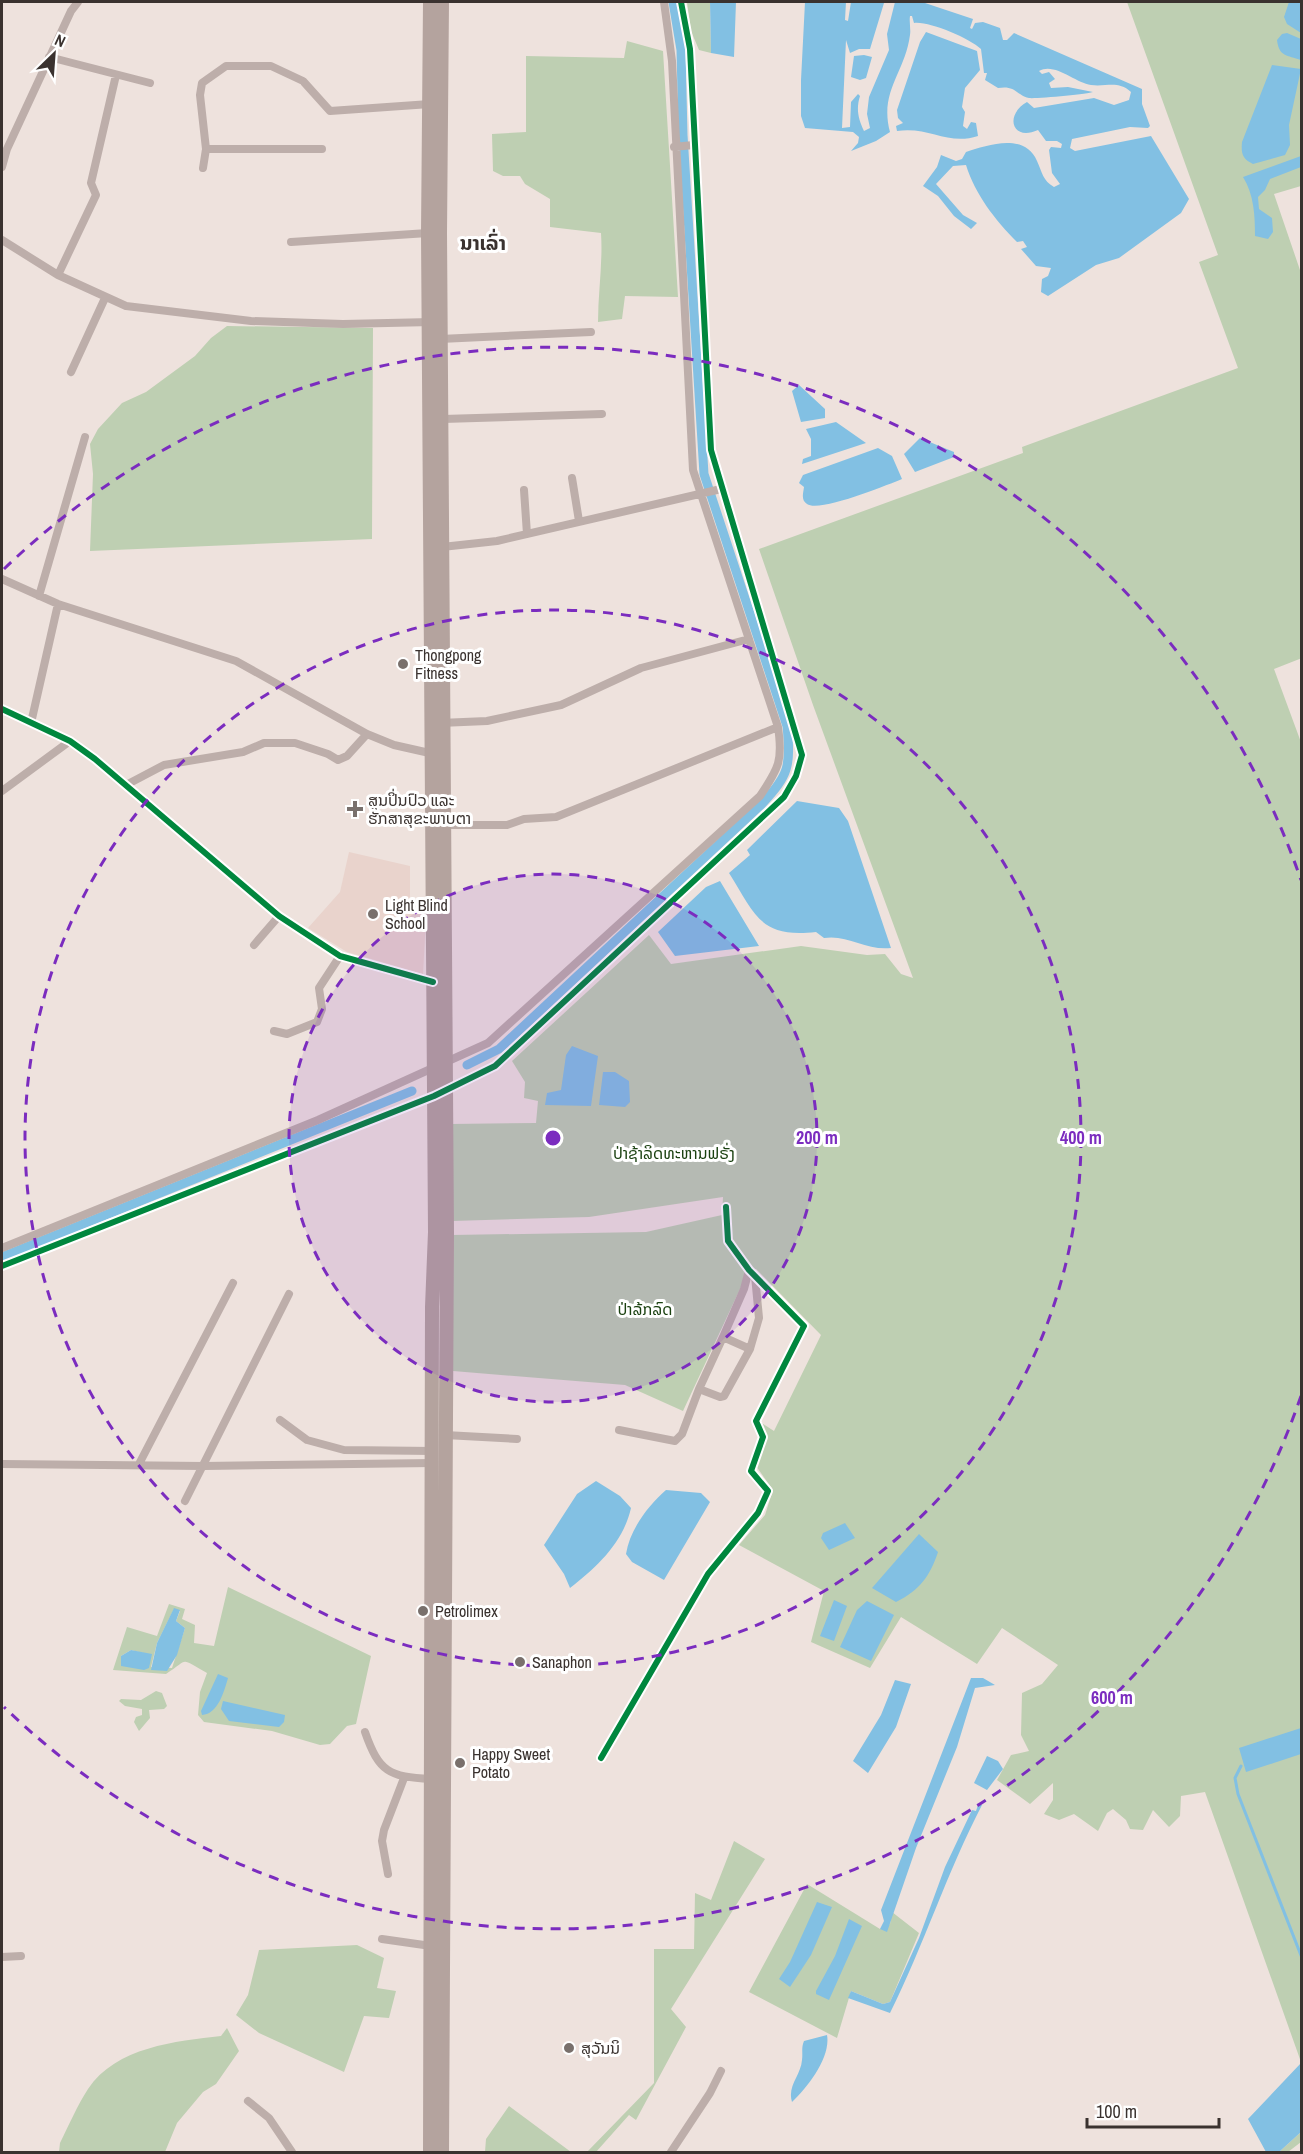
<svg xmlns="http://www.w3.org/2000/svg" width="1303" height="2154" viewBox="0 0 1303 2154" font-family="'Archivo Narrow','Noto Sans Lao',sans-serif">
	<style>
		.built { fill: #e9d3cc }
		.green { fill: #becfb2; fill-rule: evenodd }
		.water { fill: #82c0e3 }
		.lines { fill: none; stroke-linecap: round; stroke-linejoin: round }
		.stream { stroke: #82c0e3; stroke-width: 3 }
		.canal { stroke: #82c0e3; stroke-width: 9 }
		.minor { stroke: #bdaeaa; stroke-width: 8 }
		.trunk { stroke: #b4a39e; stroke-width: 14 }
		.cycleway-casing { stroke: #fff; stroke-width: 10 }
		.cycleway { stroke: #00873e; stroke-width: 6 }
		.ring { fill: none; stroke: #7b2cbf; stroke-width: 3; stroke-dasharray: 10 8 }
		.poi-dot { fill: #79706c; stroke: #fff; stroke-width: 2 }
		.labels { text-anchor: middle; stroke-width: 6; stroke-linejoin: round; paint-order: stroke }
		.poi-label { font-size: 16px; fill: #3a322f; stroke: #fff; text-anchor: start }
		.park-label { font-size: 16px; fill: #1a4110; stroke: #fff }
		.quarter-label { font-size: 20px; font-weight: bold; fill: #3a322f; stroke: #fff }
		.centre { fill: #7b2cbf; stroke: #fff; stroke-width: 3 }
		.ring-label { font-size: 18px; text-anchor: middle; font-weight: bold; fill: #7b2cbf; stroke: #fff; stroke-width: 6; stroke-linejoin: round; paint-order: stroke }
	</style>
	<rect width="100%" height="100%" fill="#eee2dd"/>
	<!-- built -->
	<path class="built" d="M349 852 410 866V899L427 900 423 974 347 952 308 928 340 892Z"/>
	<!-- green -->
	<path class="green" d="M687 2H710L711 53 699 50 691 31Z
		M1127 2H1301V186L1274 194 1301 273 1302 658 1274 669 1302 745 1301 2062 1205 1792 1181 1796 1180 1816 1169 1827 1153 1810 1143 1830 1130 1829 1126 1820 1113 1809 1107 1813 1098 1831 1074 1814 1059 1820 1044 1814 1053 1800V1783L1030 1804 997 1780 1011 1755 1029 1751 1021 1735 1022 1693 1042 1684 1058 1665 1002 1628 977 1664 901 1617 870 1668 811 1642 824 1591 739 1545 765 1515 773 1490 756 1466 767 1438 760 1422 774 1431 821 1335 756 1269 748 1272 683 1411 625 1385 453 1371 452 1235 646 1232 722 1215 723 1197 589 1217 452 1221 450 1124 536 1123 538 1101 524 1098 525 1082 512 1061 649 935 671 964 801 946 867 955 885 954 901 974 913 978 813 705 759 549 1023 453 1022 447 1238 368 1199 262 1218 255Z
		M627 41 663 51 678 297 625 296 622 319 598 322C598 292 603 263 601 233L550 227V199L525 184 520 176H503L493 171 492 134 526 132V56L624 58Z
		M227 326 373 328 372 539 90 551 93 474 90 444 98 429 122 403 146 392 195 356 211 338Z
		M228 1587 371 1656 356 1724 347 1726 330 1744 320 1745 272 1731 204 1722 198 1715 200 1692 207 1673C178 1657 190 1659 166 1674L113 1670 127 1627 157 1636 169 1604 185 1609 182 1619 195 1625 194 1643 214 1646ZM174 1609 180 1611 176 1621 185 1628 172 1668 151 1667 157 1643ZM131 1650 151 1655 121 1666V1656Z
		M156 1691 162 1693 167 1706 164 1709 149 1710 150 1718 139 1731 134 1722 136 1717 142 1715V1709L125 1706 119 1701 121 1699 141 1700Z
		M734 1841 765 1859 671 2009 686 2027 636 2120 629 2115 596 2152H587L654 2083V1949H694L695 1893 711 1900Z
		M807 1884 880 1929 890 1924 892 1912 919 1933 890 2002 883 2004 851 1991 837 2038 749 1992Z
		M357 1945 384 1958 377 1988 396 1991 389 2018 364 2016 344 2072 259 2033 236 2015 248 1995 259 1950Z
		M227 2028 239 2051 216 2084 203 2092 177 2123 165 2152H59L60 2143C69 2125 77 2106 88 2089 116 2047 176 2041 221 2036Z
		M509 2106 571 2152H485L486 2139Z
		M1301 2132V2142L1288 2152H1279Z"/>
	<!-- water -->
	<path class="water" d="M710 2H736L734 57 711 53Z
		M805 2H846L845 20 848 21 851 2 884 3 870 49H859L850 53 846 40 842 128 850 127 851 102 858 94 860 96C856 109 858 118 864 131L870 128 867 114 869 97 889 50 887 34 895 2H922L973 19 970 28 972 29 975 23 983 22 1000 28 1003 40H1007L1014 33 1142 89V104L1150 126 1148 128 1130 127 1072 139 1070 148 1075 151 1151 136 1189 199 1181 213 1119 258 1096 265 1048 296 1041 292 1042 279 1048 276 1051 268 1036 266 1021 249 1027 247 1023 241 1017 242C995 220 975 194 966 165L953 166 936 184 963 215 977 223 971 229 954 216 938 196 923 186 937 167 941 155 956 161 962 159 966 152C987 145 1025 132 1037 161 1042 172 1043 181 1054 187L1060 184 1052 173 1049 150 1051 147 1061 148 1062 144 1057 141H1046L1038 130C1012 142 1004 115 1027 102L1034 108 1094 98 1114 105 1129 100 1131 92C1118 80 1107 87 1091 85 1075 83 1055 62 1039 71L1042 74 1049 72 1055 79 1049 83 1051 88 1068 87 1093 92C1089 94 1035 99 1029 98 1016 95 1016 85 998 88L985 80 987 73H984L981 49C969 38 929 21 914 23L912 16H910C909 22 911 29 910 35 905 73 879 91 890 132L876 141 851 151 858 143 859 137 853 132 805 128 801 116V80Z
		M1289 2H1301V33L1287 24 1284 17Z
		M926 32 977 51 980 70 965 88 962 107 965 112 963 126 967 129 971 122 976 123 978 136C948 146 929 126 897 131L896 126 903 123 898 118 897 110 920 42Z
		M1287 33 1301 39V60C1287 55 1279 57 1277 40L1282 34Z
		M864 55 872 57 866 78 860 80 851 77 854 56Z
		M1272 65 1301 69 1289 125 1290 145 1285 155 1253 164C1242 159 1241 153 1242 142Z
		M1301 156V167L1270 179 1265 190 1258 197 1259 209 1272 218 1273 232 1268 239 1255 236C1255 215 1254 195 1243 177Z
		M799 385 825 409V418L801 422 792 391Z
		M836 422 866 443 802 464 803 459 811 456V439L806 429Z
		M920 438 954 452V457L915 472 904 454Z
		M878 448 892 456 902 479C887 485 819 513 807 504 801 500 803 494 804 487L799 483 803 475Z
		M797 801 839 808 848 821 891 948C867 951 847 934 824 938L816 932C760 938 756 916 729 873L750 855 747 850Z
		M720 881 759 946 675 956 658 932 706 887Z
		M572 1046 598 1056 591 1106 545 1105 547 1093 561 1090 566 1055Z
		M603 1072H615L629 1081 630 1102 625 1107 599 1105Z
		M596 1481 620 1496 631 1508C623 1543 597 1567 570 1588L564 1574 544 1545 577 1494Z
		M666 1490 701 1493 710 1502 664 1580 632 1562 626 1554C630 1529 648 1506 666 1490Z
		M845 1523 855 1538 829 1550 821 1538 823 1533Z
		M919 1534 938 1552C930 1576 920 1590 896 1602L872 1588Z
		M834 1600 847 1606 834 1641 820 1636Z
		M867 1601 894 1615 871 1661 840 1647 857 1610Z
		M174 1608 180 1610 176 1621 185 1628 177 1655 167 1671 151 1670 157 1643Z
		M131 1650 152 1654 149 1668 144 1670 121 1666V1656Z
		M218 1674 228 1678C224 1692 218 1714 202 1715L201 1711Z
		M971 1678H983L995 1685 975 1688 957 1747 916 1848 887 1932 880 1929 884 1921 881 1910Z
		M895 1680 911 1684 896 1727 868 1773 853 1761 881 1715Z
		M223 1701 285 1715 284 1722 279 1727 229 1721 221 1709Z
		M1301 1728V1754L1246 1772 1239 1748Z
		M987 1756 998 1761 1003 1769 987 1790 974 1783Z
		M978 1805H982C947 1872 924 1945 890 2013L848 1998 851 1991 883 2004 890 2002 919 1938 945 1867 972 1810 976 1811Z
		M817 1902 832 1907 811 1955 790 1987 779 1979 790 1962Z
		M849 1919 862 1926 829 2000 816 1994V1991L835 1956Z
		M827 2035C831 2057 808 2087 792 2102 787 2086 801 2075 802 2060 803 2052 801 2048 804 2041Z
		M1301 2063V2132L1279 2152H1266L1248 2119Z"/>
	<g class="lines">
		<!-- stream -->
		<path class="stream" d="M1241 1766 1235 1778 1238 1794 1302 1958"/>
		<!-- canal -->
		<path class="canal" d="M467 1065 499 1049 762 804C789 775 791 766 787 726L704 474 683 135 681 50 673 2
			M2 1257 412 1091"/>
		<!-- minor -->
		<path class="minor" d="M49 57 150 83
			M674 147 693 145
			M322 149H206L200 95 202 83 226 66H271L303 81 330 111 430 104
			M2 167 7 149 71 11 78 2
			M203 168 206 149
			M2 240 58 275 126 306 251 321 343 324 432 322
			M291 242 428 233
			M58 275 96 195 91 183 116 75
			M440 339 591 332
			M71 372 105 298
			M443 419 602 414
			M572 478 579 521
			M524 490 527 534
			M442 547 497 541 721 489
			M2 579 58 604 236 661 367 734 394 745 434 754
			M39 596 85 437
			M2 709 70 741 95 759 279 916 340 956 433 982
			M31 723 58 604
			M440 723 487 721 561 705 641 668 749 639
			M126 785 164 765 243 752 264 743H295L328 754 338 760 347 756 367 734
			M2 791 70 741
			M445 825H507L524 819 556 817 778 727
			M254 945 279 916
			M274 1031 287 1034 317 1022 322 1009 319 988 340 956
			M446 1090 495 1066 784 797 796 776 802 755 711 450 690 49 681 2
			M2 1248 318 1120 488 1043 760 796C779 768 783 760 778 727L693 470 672 61 664 2
			M2 1266 435 1095
			M749 1270 744 1289 723 1337 750 1349 759 1318 755 1276
			M723 1337 699 1389 720 1397 724 1396 750 1349
			M280 1420 307 1440 344 1450 433 1451
			M619 1430 675 1441 682 1434 699 1389
			M445 1435 517 1439
			M2 1464 204 1466 433 1463
			M139 1464 233 1283
			M185 1501 289 1294
			M365 1732C379 1772 389 1777 431 1779
			M601 1758 708 1574 758 1513 768 1491 751 1471 763 1437 756 1421 804 1326 749 1270 728 1241 726 1207
			M388 1874 382 1841 384 1830 404 1778
			M382 1939 431 1946
			M2 1957 21 1956
			M248 2101 269 2118 292 2152
			M671 2152 710 2093 721 2071"/>
		<!-- trunk -->
		<path class="trunk" d="M430 2152 432 1307 435 1232 428 233 430 2
			M442 2152 447 1233 440 233 442 2"/>
		<defs>
			<path id="cycleway" d="M2 709 70 741 95 759 279 916 340 956 433 982
				M2 1266 434 1096 495 1066 784 797 796 776 802 755 711 450 690 49 681 2
				M601 1758 708 1574 758 1513 768 1491 751 1471 763 1437 756 1421 804 1326 749 1270 728 1241 726 1207"/>
		</defs>
		<!-- cycleway casing -->
		<use href="#cycleway" class="cycleway-casing"/>
		<!-- cycleway -->
		<use href="#cycleway" class="cycleway"/>
	</g>
	<!-- distance rings -->
	<circle cx="553" cy="1138" r="264" fill="#7b2cbf" fill-opacity=".12"/>
	<g class="ring">
		<circle cx="553" cy="1138" r="264"/>
		<circle cx="553" cy="1138" r="528"/>
		<path d="M1301 1396A791 791 0 0 1 4 1707M4 569A791 791 0 0 1 1301 880"/>
	</g>
	<!-- markers -->
	<g class="poi-dot">
		<circle cx="403" cy="664" r="6"/>
		<path d="M352 800h6v6h6v6h-6v6h-6v-6h-6v-6h6z"/>
		<circle cx="373" cy="914" r="6"/>
		<circle cx="423" cy="1611" r="6"/>
		<circle cx="520" cy="1662" r="6"/>
		<circle cx="460" cy="1763" r="6"/>
		<circle cx="569" cy="2048" r="6"/>
	</g>
	<g class="labels">
		<!-- poi labels -->
		<g class="poi-label">
			<text x="415" y="661">Thongpong<tspan x="415" dy="18">Fitness</tspan></text>
			<text x="368" y="806">ສູນປິ່ນປົວ ແລະ<tspan x="368" dy="18">ຮັກສາສຸຂະພາບຕາ</tspan></text>
			<text x="385" y="911">Light Blind<tspan x="385" dy="18">School</tspan></text>
			<text x="435" y="1617">Petrolimex</text>
			<text x="532" y="1668">Sanaphon</text>
			<text x="472" y="1760">Happy Sweet<tspan x="472" dy="18">Potato</tspan></text>
			<text x="581" y="2054">ສຸວັນນິ</text>
		</g>
		<!-- park labels -->
		<g class="park-label">
			<text x="674" y="1159">ປ່າຊ້າລິດທະຫານຟຣັ່ງ</text>
			<text x="645" y="1315">ປ່າລ້ກລົດ</text>
		</g>
		<!-- quarter labels -->
		<g class="quarter-label">
			<text x="483" y="250">ນາເລົ່າ</text>
		</g>
	</g>
	<circle cx="553" cy="1138" r="9" class="centre"/>
	<g class="ring-label">
		<text x="817" y="1144">200 m</text>
		<text x="1081" y="1144">400 m</text>
		<text x="1112" y="1704">600 m</text>
	</g>
	<!-- border -->
	<rect width="1303" height="2154" fill="none" stroke="#3a322f" stroke-width="6"/>
	<!-- north arrow -->
	<g transform="translate(54 54) rotate(25)" stroke="#ffffff" stroke-width="4.5" paint-order="stroke">
	<path d="M0-4.5L10 22L0 15L-10 22Z" fill="#3a322f"/>
	<text y="-9" font-size="16" font-weight="bold" text-anchor="middle" fill="#3a322f">N</text>
	</g>
	<!-- scale -->
	<path d="M1087 2118v9h132v-9" fill="none" stroke="#3a322f" stroke-width="3"/>
	<text x="1096" y="2118" font-size="18" fill="#3a322f" stroke="#ffffff" stroke-width="4.5" paint-order="stroke">100 m</text>
</svg>
